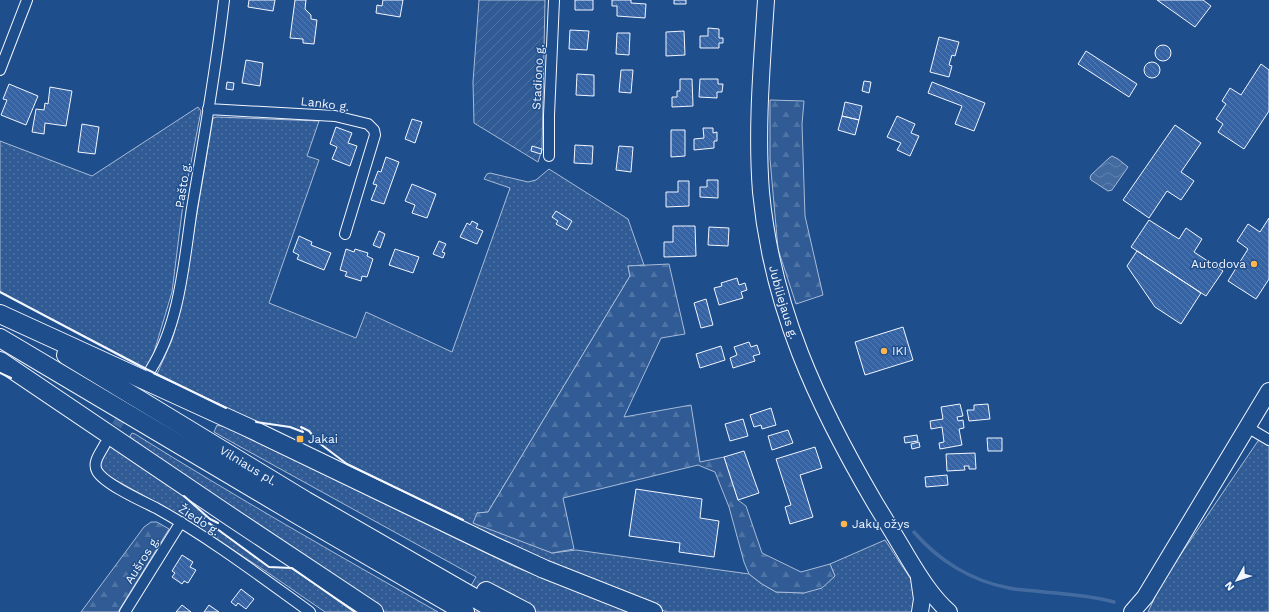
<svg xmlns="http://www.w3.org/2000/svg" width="1269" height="612" viewBox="0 0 1269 612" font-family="'Work Sans',sans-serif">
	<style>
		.grass { fill: url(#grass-dots); stroke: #a8bbd7 }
		.forest { fill: url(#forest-firs); stroke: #a8bbd7 }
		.garden { fill: url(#garden-furrows); stroke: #a8bbd7 }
		.water { fill: url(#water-waves); stroke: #a8bbd7 }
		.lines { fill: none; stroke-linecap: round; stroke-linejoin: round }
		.stream { stroke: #446ba0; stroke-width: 3.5 }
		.building { fill: url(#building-back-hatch); stroke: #f2f6ff }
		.street-tunnel { stroke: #3f679d; stroke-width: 10; stroke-dasharray: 10 5; stroke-linecap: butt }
		.street-casing { stroke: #f2f6ff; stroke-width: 12 }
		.primary-casing { stroke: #f2f6ff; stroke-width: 18 }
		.highway-casing { stroke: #f2f6ff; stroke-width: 20 }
		.street { stroke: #1f4e8c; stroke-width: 10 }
		.primary { stroke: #1f4e8c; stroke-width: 16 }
		.highway { stroke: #1f4e8c; stroke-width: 18 }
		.wall { stroke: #f2f6ff; stroke-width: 2 }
		.poi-dot { fill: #ffb74d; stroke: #1f4e8c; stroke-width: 1.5 }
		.labels { text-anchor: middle; stroke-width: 3; stroke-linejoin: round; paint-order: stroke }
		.street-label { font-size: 12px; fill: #f2f6ff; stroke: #1f4e8c }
		.poi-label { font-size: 12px; fill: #f2f6ff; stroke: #1f4e8c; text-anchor: start }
	</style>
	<defs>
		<pattern id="grass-dots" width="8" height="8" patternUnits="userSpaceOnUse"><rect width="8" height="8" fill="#305b95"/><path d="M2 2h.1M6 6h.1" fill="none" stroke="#4e73a5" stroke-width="1.8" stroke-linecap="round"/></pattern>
		<pattern id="forest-firs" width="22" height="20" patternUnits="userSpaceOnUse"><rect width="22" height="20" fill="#305b95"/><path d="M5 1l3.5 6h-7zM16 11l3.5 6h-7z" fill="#4e73a5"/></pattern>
		<pattern id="garden-furrows" width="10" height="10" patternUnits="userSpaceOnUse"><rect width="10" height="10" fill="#305b95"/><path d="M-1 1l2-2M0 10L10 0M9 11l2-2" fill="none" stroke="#4e73a5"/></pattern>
		<pattern id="water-waves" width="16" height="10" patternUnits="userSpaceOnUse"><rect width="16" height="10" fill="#446ba0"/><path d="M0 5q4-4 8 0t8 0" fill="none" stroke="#5f81ae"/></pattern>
		<pattern id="building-back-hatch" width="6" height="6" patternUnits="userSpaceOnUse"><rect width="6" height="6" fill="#3563a3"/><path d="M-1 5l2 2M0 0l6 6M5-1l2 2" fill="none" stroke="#537ab1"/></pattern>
	</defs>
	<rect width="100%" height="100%" fill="#1f4e8c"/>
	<!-- grass -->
	<path class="grass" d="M198 107 201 111 183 204 172 292 152 359 146 368 0 292V141L92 176Z
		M217 117 319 121 307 156 319 160 269 303 356 338 366 312 452 352 510 188 484 179 487 174 490 173 528 182 536 180 549 169 628 219 644 265 628 266 630 276 488 512 477 513 552 553 576 550 749 574 762 584 776 592 804 593 835 576 830 564 885 540 914 584 917 596 912 612H667L511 548 463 525V520L347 464 319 443 309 431 301 427 303 432 290 427 258 423 157 374 172 340 181 308 213 118Z
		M217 425 225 427 515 567 634 612H456L476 577 237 445 214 432Z
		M132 433 135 434C234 496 336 554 438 612H385L214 500 131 438 130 436Z
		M1260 438 1269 444V612H1148L1162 582Z
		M111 444 184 496 206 516 203 521 216 528 269 567 292 568 355 612H325L264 570 179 515 110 477 102 470 100 463Z"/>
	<!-- forest -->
	<path class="forest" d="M770 100 804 101 802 124 805 216 823 295 796 304 778 249 770 159Z
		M669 264 685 334 661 338 624 417 691 405 700 462 724 457 738 500 746 506 762 553 801 572 830 564 835 576 822 588 804 593 776 592 762 584 749 574 744 562 729 507 715 472 698 465 563 498 574 549 552 553 473 523 477 513 488 512 630 276 628 266Z
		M151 522H157L169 529 118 612H81L144 527Z"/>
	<!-- garden -->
	<path class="garden" d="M479 0H545L542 149 538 162 474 123 473 82Z"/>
	<!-- water -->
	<path class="water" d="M1112 156 1118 159 1128 167 1112 190 1108 191 1091 180 1090 178 1091 175 1109 158Z"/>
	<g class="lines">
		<!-- stream -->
		<path class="stream" d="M914 532C938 560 971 581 1009 588 1018 590 1027 590 1036 591 1062 594 1089 595 1114 602"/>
	</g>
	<!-- building -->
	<path class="building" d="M249 0H275L273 11 248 7Z
		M295 0H306L305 9 311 15V19L317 20 314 44 303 43V39L290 38Z
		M383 0H403L400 17 376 13 377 5 382 6Z
		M575 0H593V10H575Z
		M612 0H631V3L646 4 645 18 617 16V6H612Z
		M674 0H686V4H674Z
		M1157 0H1203L1211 6 1195 27Z
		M708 28 719 29V38H723V43H719V48H700V36H708Z
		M570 30 589 31 587 50 569 49Z
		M684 31 685 55 666 56V32Z
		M617 33H630L629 55 616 54Z
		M939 37 959 42 955 56 952 55 949 65 952 66 949 77 930 72Z
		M1155 53a8 8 0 1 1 16 0a8 8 0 1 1-16 0Z
		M1086 51 1137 84 1129 97 1078 64Z
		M246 60 263 63 260 86 242 83Z
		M1144 70a8 8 0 1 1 16 0a8 8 0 1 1-16 0Z
		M1261 64 1269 70V111L1244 149 1218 132 1223 124 1216 119 1226 104 1222 101 1230 88 1241 95Z
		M621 70H633L631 93 619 92Z
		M577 74 594 75V96L576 95Z
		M680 79H692L693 106 672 107V97H677V91H680Z
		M700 79H718V84H723L722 92H717V98L699 97Z
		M864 81 871 82 869 93 862 91Z
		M227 82 234 83 233 90 226 89Z
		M932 82 985 103 974 131 955 124 962 106 928 93Z
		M9 84 38 96 26 125 1 115 7 100 3 99Z
		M50 87 72 91 66 126 45 123 44 134 32 132 36 109 44 110 45 103 48 104Z
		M845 102 862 106 859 120 842 116Z
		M842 116 859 120 855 135 838 130Z
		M897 116 915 124 911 133 919 136 910 156 897 150 901 143 887 137Z
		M412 119 422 122 415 143 405 139Z
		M82 124 99 127 95 154 78 152Z
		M1175 125 1201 143 1181 172 1194 181 1181 200 1167 191 1149 218 1123 200Z
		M336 127 352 133 348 143 357 146 350 166 332 159 337 147 330 144Z
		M703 128H713V133L717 132V141H714V148L694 150V139L704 138Z
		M671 130H685V156L671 157Z
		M575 145 593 146 592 164 574 163Z
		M532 146 542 149 541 154 531 151Z
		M619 146 633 147 631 172 616 170Z
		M386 157 399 162 384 204 371 200 377 185 373 184 378 171 381 172Z
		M707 180H718V198L700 197V187H707Z
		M678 181H689V206L666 207V192H678Z
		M412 184 436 194 427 218 412 213 415 205 405 201Z
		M556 211 572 221 567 230 556 224 558 221 552 217Z
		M1269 218V279L1256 299 1228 281 1248 249 1237 241 1248 224 1260 232Z
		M1149 220 1179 239 1186 228 1202 239 1194 252 1223 271 1206 296 1131 247Z
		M472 221 478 224 476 228 483 231 477 244 460 237 467 223 470 225Z
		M673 226H695L696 256 664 257V242H673Z
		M709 227 729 228 728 246 708 245Z
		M379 231 385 234 380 248 373 245Z
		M299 236 312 242 311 245 331 253 324 270 297 259 299 255 293 252Z
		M439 241 446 244 442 252 445 253 443 258 433 254Z
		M346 249 354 252 355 249 368 253 367 256 373 259 367 277 362 276 361 281 345 276 347 272 340 270Z
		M395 249 419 257 413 273 389 265Z
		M1137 251 1201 293 1181 324 1155 307 1127 266Z
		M737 278 739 285 745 283 747 290 741 292 743 298 719 305 714 288 722 286 721 283Z
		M706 299 713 325 701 328 694 303Z
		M903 327 913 360 865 375 855 342Z
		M749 342 751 347 757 345 760 354 753 356 755 361 733 368 730 358 737 355 734 347Z
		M721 346 725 360 700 368 696 354Z
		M960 404 963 416 957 417 958 421 963 420 964 428 959 429 962 445 940 449 939 443 944 442 942 427 931 429 930 421 943 419 941 407Z
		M988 404 990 419 969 421 967 410H974V405Z
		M771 408 776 425 762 429 761 425 754 427 750 415Z
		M743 419 748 436 730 441 725 424Z
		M788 430 793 443 772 450 768 436Z
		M917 435 918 441 905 443 904 437Z
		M987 438H1002V451H988Z
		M919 442 920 447 912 449 911 444Z
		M815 447 822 468 800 475 813 517 790 524 785 507 791 505 776 459Z
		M744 451 759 493 738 500 724 457Z
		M975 453 976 469H969V466H964L965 470 947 471 946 454Z
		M947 475 948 485 926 487 925 477Z
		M636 489 702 499 700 518 719 521 714 557 679 552 680 543 629 536Z
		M182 555 193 562 190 567 196 570 188 583 184 581 182 584 172 577 175 573 172 571Z
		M241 589 254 599 246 609 238 603 236 606 231 602Z
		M182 605 191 612H176Z
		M209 605 219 612H204Z"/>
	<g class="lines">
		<!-- street-tunnel -->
		<path class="street-tunnel" d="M109 439 127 408"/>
		<defs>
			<path id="street" d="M0 70 27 0
				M208 109 335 116 368 124 374 130 375 135 345 234
				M549 156V115L554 0
				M151 369C180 323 184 261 192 208 204 139 216 69 224 0
				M1247 427 1269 440
				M105 444C101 452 92 462 97 471 104 484 142 501 156 508 210 538 260 576 310 612
				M125 612 181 522"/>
			<g id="primary">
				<path id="s1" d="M766 0C762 63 756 128 761 192 772 308 817 404 875 503 886 521 897 539 907 556 919 576 932 597 949 612"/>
				<path d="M919 578 922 599 920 612"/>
				<path d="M1132 612 1145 597 1269 391"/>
			</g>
			<g id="highway">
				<path d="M0 314 249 428 494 546 544 569 653 612"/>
				<path d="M0 338 298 515 465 612"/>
				<path id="s2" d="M66 355 306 501 499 612"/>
				<path d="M0 361 231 517 374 612"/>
				<path d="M486 591 526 612"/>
			</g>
		</defs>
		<!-- street casing -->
		<use href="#street" class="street-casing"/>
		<!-- primary casing -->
		<use href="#primary" class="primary-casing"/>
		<!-- highway casing -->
		<use href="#highway" class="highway-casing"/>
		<!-- street -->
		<use href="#street" class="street"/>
		<!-- primary -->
		<use href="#primary" class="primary"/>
		<!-- highway -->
		<use href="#highway" class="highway"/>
		<!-- wall -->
		<path class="wall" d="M0 292 140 366 226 408
			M0 373 11 378
			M256 422 290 427 303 432
			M301 427 309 431 319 443 347 464 463 520
			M184 496 210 519 218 523
			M209 523 269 567 292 568 355 612"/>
	</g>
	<!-- markers -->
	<g class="poi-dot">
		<circle cx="1254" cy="264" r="4"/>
		<circle cx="884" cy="351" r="4"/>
		<rect x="296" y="435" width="8" height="8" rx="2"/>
		<circle cx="844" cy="524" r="4"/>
	</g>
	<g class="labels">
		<!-- street labels -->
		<g class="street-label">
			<text transform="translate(538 77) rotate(-87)" y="4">Stadiono g.</text>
			<text transform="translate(325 104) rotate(7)" y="4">Lanko g.</text>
			<text transform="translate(183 185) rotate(-81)" y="4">Pašto g.</text>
			<text dy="4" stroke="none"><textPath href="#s1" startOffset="305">Jubiliejaus g.</textPath></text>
			<text dy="4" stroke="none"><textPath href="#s2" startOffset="213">Vilniaus pl.</textPath></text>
			<text transform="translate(199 520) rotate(33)" y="4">Žiedo g.</text>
			<text transform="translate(142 560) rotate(-58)" y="4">Aušros g.</text>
		</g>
		<!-- poi labels -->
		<g class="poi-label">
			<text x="1246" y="268" text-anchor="end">Autodova</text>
			<text x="892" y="355">IKI</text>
			<text x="308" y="443">Jakai</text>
			<text x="852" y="528">Jakų ožys</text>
		</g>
	</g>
	<!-- north arrow -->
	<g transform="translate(1237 580) rotate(231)" stroke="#1f4e8c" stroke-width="3" paint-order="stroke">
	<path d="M0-3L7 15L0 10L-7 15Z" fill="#f2f6ff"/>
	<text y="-6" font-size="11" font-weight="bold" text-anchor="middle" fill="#f2f6ff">N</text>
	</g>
</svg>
